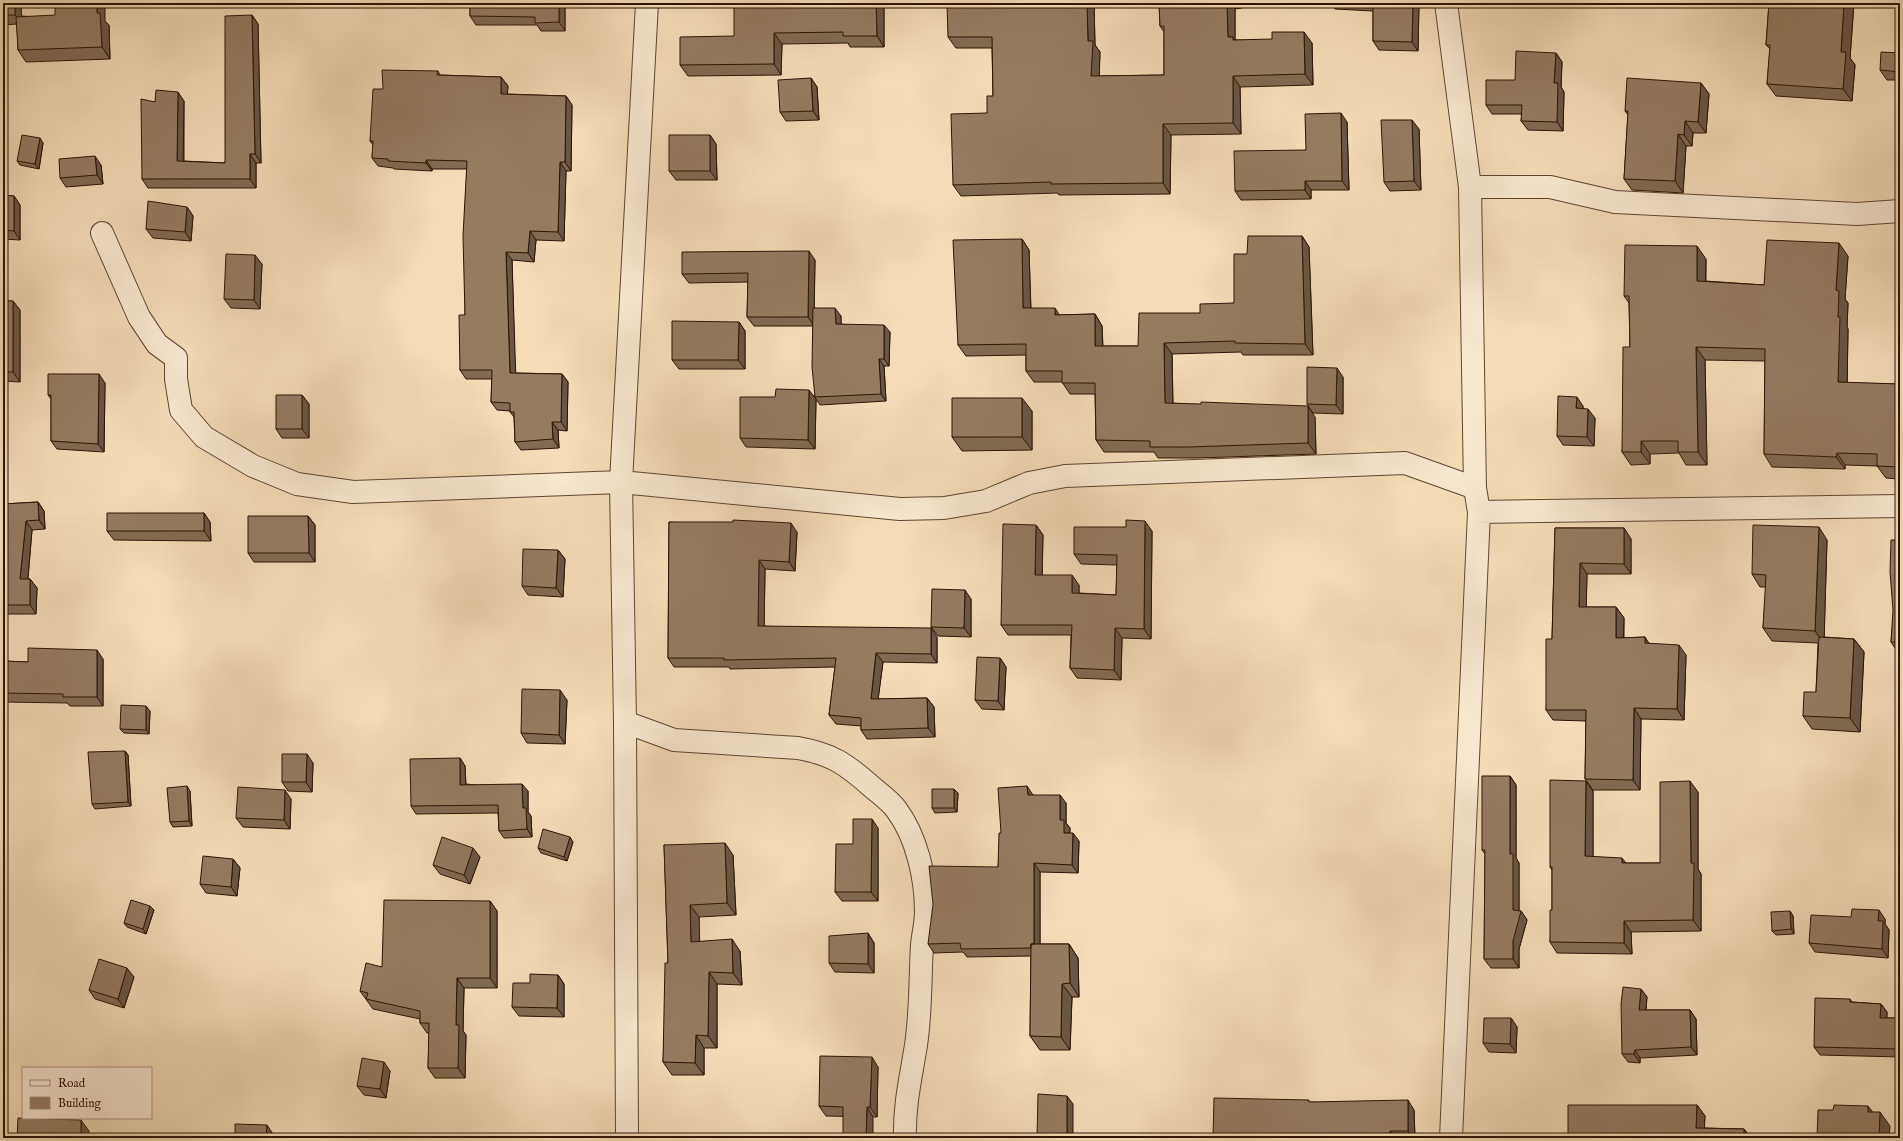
<svg xmlns="http://www.w3.org/2000/svg" width="1903" height="1141" viewBox="0 0 1903 1141" font-family="'IM FELL English',serif">
	<style>
		.lines { fill: none; stroke-linecap: round; stroke-linejoin: round }
		.minor-casing { stroke: #5e4630; stroke-width: 24 }
		.minor { stroke: #f7e8d0; stroke-width: 22 }
		.wall { fill: #7f6b53; stroke: #2d1404 }
		.shaded-wall { fill: #685744; stroke: #2d1404 }
		.building { fill: #947c61; stroke: #2d1404 }
	</style>
	<rect width="100%" height="100%" fill="#f3dcb6"/>
	<filter id="stains"><feTurbulence type="fractalNoise" baseFrequency=".005" numOctaves="4"/><feColorMatrix values="0 0 0 0 .2 0 0 0 0 .09 0 0 0 0 .02 0 0 0 .5 -.17"/></filter>
	<radialGradient id="worn" r=".72"><stop offset=".6" stop-color="#630" stop-opacity="0"/><stop offset="1" stop-color="#630" stop-opacity=".3"/></radialGradient>
	<g class="lines">
		<defs>
			<path id="minor" d="M1446 3 1470 187 1475 488 1479 512 1451 1138
				M1470 187H1550L1615 202 1857 214 1900 211
				M102 233 139 317 157 344 176 358V379L181 410 204 437 253 466 297 484 353 492 621 482 900 509 944 508 986 501 1029 483 1065 476 1405 463 1475 488
				M1479 512 1900 506
				M625 722 674 740 798 748C832 754 846 764 872 787 880 794 890 801 896 809 917 837 926 878 926 912 926 923 923 934 922 945 920 979 921 1012 916 1045 911 1077 904 1105 905 1138
				M627 1138 625 722 621 482 647 3"/>
		</defs>
		<!-- minor casing -->
		<use href="#minor" class="minor-casing"/>
		<!-- minor -->
		<use href="#minor" class="minor"/>
	</g>
	<!-- wall -->
	<path class="wall" d="M3 3H21V16L105 21 109 25 110 59 26 62 18 50 17 24 3 25Z
		M470 3H565V31H541L537 25H476L470 16Z
		M884 3V47H850L848 43 782 44 781 75 688 76 680 65 734 36Z
		M993 3H1094L1095 45 1100 52 1099 76 1164 75V32L1160 26 1159 3H1242V8L1235 9V40L1312 43 1313 85 1240 87 1241 134 1171 135 1170 194 1059 195 1057 193 961 196 953 185 987 113 993 96 992 48H956L948 37Z
		M1331 3H1419L1418 51 1379 50 1373 41V11L1335 9Z
		M1769 3H1854L1850 58 1855 65 1852 101 1776 96 1767 84 1770 49 1766 45Z
		M252 15 258 24 261 163H256V188H148L142 179 155 102 184 101V161L225 163Z
		M1556 53 1562 62 1561 87 1564 92 1563 131 1528 130 1521 121 1522 114H1492L1486 105 1515 80Z
		M1900 53V80H1887L1880 70Z
		M438 71 440 75 501 77 508 86 507 94 566 96 572 105 571 171H566L564 241 536 240 534 262 512 260 515 373 562 374 568 382 567 431 558 430 559 448 521 450 515 442 514 417 510 412V411L497 410 491 402 492 379H466L460 370 465 315 467 169H432V171L394 169 393 168 378 166 372 158 373 145 370 141 383 89Z
		M811 78 817 87 819 120 786 121 780 112Z
		M1701 83 1709 94 1706 133H1693L1692 146H1686L1683 193 1632 190 1624 179 1628 115 1625 111Z
		M1347 122 1349 190H1311V199L1241 200 1235 191 1306 150Z
		M1419 129 1421 190 1390 191 1384 182Z
		M710 135 716 144 717 180H676L669 171Z
		M43 143 39 169 20 165 17 161Z
		M101 165 103 184 66 187 60 178Z
		M3 195 14 196 20 205V240L3 239Z
		M187 207 193 216 191 241 153 238 146 229Z
		M1302 236 1309 247 1313 355H1243L1241 352 1172 354 1173 403 1315 417 1316 454 1197 458H1158L1154 452H1104L1096 440 1095 394H1070L1062 382H1034L1026 371V355L966 356 958 345 1022 239 1029 250 1031 308 1059 315 1095 314 1102 326 1103 346H1138L1200 313 1234 303 1247 254Z
		M1848 256 1845 299 1848 303 1847 327 1848 329 1847 383 1900 384V479L1886 478 1877 466 1845 465V469L1772 467 1764 454 1765 361 1705 360 1707 465H1686L1679 453 1650 454V464L1631 465 1622 452 1630 347 1629 303 1624 296 1706 259V281L1764 285Z
		M815 260 814 308 841 316V324L890 332 889 366H884L886 401 820 405 816 399 815 449 746 447 740 438 815 397 813 326H754L747 317 748 282 689 283 682 274Z
		M262 264 260 309 231 308 224 299Z
		M3 301H13L20 310V382L3 381Z
		M739 322 745 331V369H679L672 360Z
		M1343 377V414L1313 413 1307 404Z
		M105 383 104 452 57 449 51 441V399L48 395Z
		M302 395 309 404V438H282L276 429Z
		M1583 406V409L1595 418 1594 446 1563 445 1557 436Z
		M1032 411V450L962 451 952 437Z
		M38 502 44 511 45 529 32 530 28 579H30L37 588 36 614H3V504Z
		M204 513 210 522 211 541 114 540 107 531Z
		M308 516 315 525V562H254L248 553Z
		M669 522 797 532 795 571 765 569 764 626 937 637V663L883 662 878 699 927 698 934 707 935 737 867 739 861 730V726L836 724 829 715 835 667 730 669 729 667H674L668 658Z
		M1036 525 1043 535 1042 575 1079 585V593L1116 595 1117 565 1081 564 1074 554 1152 531 1151 639 1122 638 1121 680 1077 678 1070 668 1071 635H1008L1001 625Z
		M1555 528H1624L1631 539V574H1587L1586 607H1616L1624 618V638L1645 637 1649 644 1686 655 1684 720 1641 719 1640 790H1593L1585 779 1586 721 1553 720 1546 710 1552 639Z
		M1827 540 1824 637 1854 639 1864 652 1860 732 1812 729 1803 716 1816 692 1818 643 1772 641 1763 628 1766 587H1760L1752 574Z
		M1900 540V651H1897L1891 642Z
		M558 550 565 559 563 597 528 595 522 586Z
		M971 599V637L938 636 931 627Z
		M1000 658 1006 667 1004 710 982 709 975 700Z
		M103 659V706H70L67 703 3 702V661L28 662Z
		M567 700 565 744 527 743 521 733Z
		M150 711 149 734 124 733 120 729Z
		M125 751 128 755 131 806 95 809 92 804Z
		M460 758 465 766 466 784 528 791V812L531 816 532 837 504 838 499 831 498 813 416 814 411 806Z
		M313 763 312 792 288 791 282 782Z
		M1510 776 1516 785V858L1519 863V911H1521L1527 920 1519 949V968H1491L1484 959 1485 854 1482 850Z
		M1586 781 1593 791V857L1626 863H1660L1698 792V869L1701 874V931L1631 932 1632 954 1557 953 1550 942 1552 910V870L1550 867Z
		M954 789 958 793 957 812 935 813 932 808Z
		M190 791 192 826 173 827 170 822Z
		M1033 795 1066 803V823L1070 828V833L1079 841 1078 873 1040 872V944H1069L1078 958 1079 997H1072L1070 1050H1040L1030 1036 1031 956 967 957 963 952 934 953 928 944 998 867 1001 833Z
		M291 799 290 829 243 827 236 818Z
		M878 828V901H842L835 892 853 844Z
		M573 842 567 861 541 853 538 848Z
		M664 845 733 855 736 915 699 917V941L740 951 742 985 717 984V1048H704V1075H672L663 1062 668 963Z
		M480 857 470 884 440 874 433 865Z
		M233 859 240 868 237 896 206 893 200 884Z
		M490 901 497 911V988H464L463 1031 466 1035 465 1078H435L428 1068 429 1033H427L420 1023V1019L373 1009 360 991 382 967Z
		M154 910 146 934 127 927 124 923Z
		M1790 911 1793 916 1794 934 1776 935 1772 931Z
		M1885 919V924L1889 930 1888 958 1815 952 1809 943Z
		M868 933 874 943V973L835 972 829 963Z
		M558 975 564 984V1017L519 1016 512 1007 530 983Z
		M134 977 124 1008 95 999 89 990Z
		M1641 989 1647 997 1646 1010H1690L1696 1019 1697 1055 1640 1058V1063L1628 1062 1622 1054Z
		M1850 999 1852 1002 1881 1004 1887 1012V1018H1900V1057L1820 1055 1814 1047Z
		M1511 1018 1517 1027 1516 1053 1489 1052 1483 1043Z
		M878 1067 877 1117 826 1116 819 1106Z
		M390 1071 386 1098 364 1095 357 1086Z
		M1311 1102 1414 1110 1415 1138H1213Z
		M1697 1105 1705 1116 1704 1128 1744 1129 1751 1138H1569L1568 1137Z"/>
	<!-- shaded-wall -->
	<path class="shaded-wall" d="M15 3H21L22 24 15 15Z
		M97 3H105V21L109 25 110 59 102 47 97 13Z
		M559 3H565V31L559 22Z
		M876 3H884V47L877 36Z
		M1087 3H1094L1095 45 1100 52 1099 87 1091 76 1088 41Z
		M1227 3H1231L1235 9V40L1228 37Z
		M1238 3H1242V8Z
		M1413 3H1419L1418 51 1412 42Z
		M1844 3H1854L1850 58 1855 65 1852 101 1843 89 1841 52Z
		M252 15 258 24 261 163 255 154Z
		M1304 32 1312 43 1313 85 1305 74Z
		M774 33 782 44 781 75 774 64Z
		M1556 53 1562 62 1561 87 1564 92 1563 131 1557 122 1554 83Z
		M1233 76 1240 87 1241 134 1233 123Z
		M501 77 508 86 507 102 501 94Z
		M811 78 817 87 819 120 813 111Z
		M1701 83 1709 94 1706 133 1698 122Z
		M178 92 184 101 183 169 177 161Z
		M566 96 572 105 571 171 565 162Z
		M1341 113 1347 122 1349 190 1342 181Z
		M1412 120 1419 129 1421 190 1414 181Z
		M1685 121 1693 133 1692 146 1684 135Z
		M1163 124 1171 135 1170 194 1163 183Z
		M1678 134 1686 146 1683 193 1675 181Z
		M710 135 716 144 717 180 710 171Z
		M40 138 43 143 39 169 35 164Z
		M250 154 256 163V188L250 179Z
		M95 156 101 165 103 184 97 175Z
		M426 160 432 169V171L426 163Z
		M560 162 566 171 564 241 558 232Z
		M1305 181 1311 190V199L1305 190Z
		M14 196 20 205V240L14 231Z
		M187 207 193 216 191 241 185 232Z
		M530 231 536 240 534 262 528 253Z
		M1302 236 1309 247 1313 355 1305 344Z
		M1022 239 1029 250 1031 319 1023 308Z
		M1839 243 1848 256 1845 299 1848 303 1847 327 1848 329 1847 395 1838 382V317L1836 290Z
		M1697 246 1706 259 1705 293 1697 281Z
		M809 251 815 260 814 326 808 317Z
		M506 252 512 260 516 382 510 373Z
		M255 255 262 264 260 309 254 300Z
		M13 301 20 310V382L13 372Z
		M835 308 841 316V332L836 324Z
		M1055 308 1062 319 1055 315Z
		M1095 314 1102 326 1103 358 1095 346Z
		M739 322 745 331V369L738 360Z
		M884 325 890 332 889 366 884 359Z
		M1164 343 1172 354 1173 414 1165 403Z
		M1696 347 1705 360 1707 465 1698 452Z
		M879 359 884 366 886 401 881 394Z
		M1337 368 1343 377V414L1336 405Z
		M99 374 105 383 104 452 98 444Z
		M562 374 568 382 567 431 561 422Z
		M809 390 816 399 815 449 808 440Z
		M302 395 309 404V438L302 429Z
		M1577 397 1583 406 1582 418 1576 408Z
		M1022 398 1032 411V450L1022 437Z
		M1308 406 1315 417 1316 454 1308 443Z
		M1588 409 1595 418 1594 446 1587 437Z
		M552 422 558 430 559 448 553 439Z
		M1641 441 1650 454V464L1641 452Z
		M1837 453 1845 465V469L1836 457Z
		M38 502 44 511 45 529 39 520Z
		M204 513 210 522 211 541 204 531Z
		M308 516 315 525V562L309 553Z
		M26 521 32 530 27 588 20 579Z
		M1145 521 1152 531 1151 639 1144 629Z
		M791 523 797 532 795 571 789 562Z
		M1036 525 1043 535 1042 585 1035 575Z
		M1819 527 1827 540 1824 644 1815 631Z
		M1624 528 1631 539V574L1624 564Z
		M558 550 565 559 563 597 556 588Z
		M759 560 765 569 764 635 758 626Z
		M1580 563 1587 574 1586 618 1579 607Z
		M1072 575 1079 585V603L1072 593Z
		M30 579 37 588 36 614 30 605Z
		M965 590 971 599V637L964 628Z
		M1616 607 1624 618 1623 649 1616 638Z
		M931 628 937 637V663L931 654Z
		M1115 628 1122 638 1121 680 1114 670Z
		M1645 637 1652 648 1645 643Z
		M1854 639 1864 652 1860 732 1850 718Z
		M1679 645 1686 655 1684 720 1677 709Z
		M97 650 103 659V706L97 697Z
		M876 653 883 662 877 708 871 699Z
		M1000 658 1006 667 1004 710 998 701Z
		M560 690 567 700 565 744 559 735Z
		M927 698 934 707 935 737 928 728Z
		M146 706 150 711 149 734 146 730Z
		M1634 708 1641 719 1640 790 1633 780Z
		M125 751 128 755 131 806 128 802Z
		M307 754 313 763 312 792 306 782Z
		M460 758 465 766 466 792 460 785Z
		M1510 776 1516 785V858L1519 863V917L1521 911 1527 920 1519 949V968L1513 959V910L1510 854Z
		M1586 781 1593 791V867L1585 856Z
		M1690 781 1698 792V869L1701 874V931L1693 920 1691 863Z
		M522 784 528 791V812L531 816 532 837 527 829 523 808Z
		M187 786 190 791 192 826 189 821Z
		M1027 786 1033 795 1034 803 1028 795Z
		M954 789 958 793 957 812 954 808Z
		M285 790 291 799 290 829 284 820Z
		M1060 795 1066 803V823L1070 828 1069 841 1064 833 1060 820Z
		M872 819 878 828V901L871 892Z
		M1073 833 1079 841 1078 873 1072 865Z
		M570 837 573 842 567 861 564 857Z
		M725 843 733 855 736 915 727 903Z
		M473 848 480 857 470 884 464 875Z
		M1622 858 1630 868 1622 863Z
		M233 859 240 868 237 896 231 887Z
		M1034 863 1040 872V956L1034 948Z
		M490 901 497 911V988L490 978Z
		M690 905 699 917 700 954 691 942Z
		M150 906 154 910 146 934 143 929Z
		M1879 910 1885 919V924L1889 930 1888 958 1882 949 1878 921Z
		M1790 911 1793 916 1794 934 1791 929Z
		M1624 921 1631 932 1632 954 1624 943Z
		M868 933 874 943V973L868 964Z
		M732 939 740 951 742 985 733 973Z
		M1069 944 1078 958 1079 997 1070 983Z
		M127 968 134 977 124 1008 118 999Z
		M709 972 717 984V1048L708 1036Z
		M558 975 564 984V1017L557 1008Z
		M457 978 464 988 463 1031 466 1035 465 1078 458 1068 456 1025Z
		M1062 984 1072 997 1070 1050 1061 1037Z
		M1641 989 1647 997 1645 1018 1639 1010Z
		M1881 1004 1887 1012 1886 1026 1880 1018Z
		M1690 1010 1696 1019 1697 1055 1691 1047Z
		M1511 1018 1517 1027 1516 1053 1510 1044Z
		M696 1035 704 1048V1075L695 1063Z
		M1635 1050 1640 1058V1063L1634 1054Z
		M872 1057 878 1067 877 1117 870 1107Z
		M384 1062 390 1071 386 1098 380 1089Z
		M1067 1096 1073 1104V1138H1067Z
		M1408 1100 1414 1110 1415 1138H1413L1408 1131Z
		M1697 1105 1705 1116 1704 1138 1696 1128Z
		M1868 1106 1878 1119 1868 1112Z
		M867 1107 873 1117V1138H866Z
		M1880 1112 1890 1126 1889 1138H1879Z
		M81 1120 89 1131V1138L81 1137Z
		M267 1125 273 1134V1138H266Z
		M1744 1129 1751 1138H1744Z
		M1390 1131 1395 1138H1390Z"/>
	<!-- building -->
	<path class="building" d="M3 3H15V15H3Z
		M55 3H97V13H100L102 47 18 50 16 17 55 15Z
		M470 3H559V22L535 23V17L470 16Z
		M734 3H876L877 36H843V32L774 33V64L680 65V37L734 36Z
		M993 3H1087L1088 41H1093L1091 76 1164 75V26H1160L1159 3H1227L1228 37H1233V40L1272 39V32H1304L1305 74 1233 76V123L1163 124V183L1051 184V182L953 185 951 114 987 113V96H993L992 37H948L947 4H993Z
		M1373 3H1413L1412 42 1373 41Z
		M1769 3H1844L1841 52H1846L1843 89 1767 84 1770 45H1766Z
		M252 15 255 154H250V179H142L141 99 155 102 156 90 178 92 177 161 225 163V16Z
		M1516 51 1556 53 1554 83H1558L1557 122 1521 121 1522 105H1486V80H1515Z
		M1881 52 1900 53V72L1880 70Z
		M382 70 438 71 437 75 501 77V94L566 96 565 162H560L558 232 530 231 528 253 506 252 510 373 562 374 561 422H552L553 439 515 442 514 412H510V403L491 402 492 370H460L459 315H465L463 236 467 161 426 160V163L388 161V159L372 158 373 141H370L373 89H383Z
		M811 78 813 111 780 112 778 80Z
		M1627 78 1701 83 1698 122 1685 121 1684 135 1678 134 1675 181 1624 179 1628 111H1625Z
		M1341 113 1342 181H1305V190L1235 191 1234 151 1306 150 1305 114Z
		M1381 120H1412L1414 181 1384 182Z
		M22 135 40 138 35 164 17 161Z
		M669 135H710V171H669Z
		M95 156 97 175 60 178 59 159Z
		M3 195 14 196V231L3 230Z
		M148 201 187 207 185 232 146 229Z
		M1248 236H1302L1305 344 1235 343V341L1164 343 1165 403 1201 404V402L1308 406V443L1189 447H1150V441L1096 440 1095 383H1062V371H1026V344L958 345 953 240 1022 239 1023 308H1055V315L1095 314V346H1138L1139 313H1200V304L1234 303V254H1247Z
		M1767 240 1839 243 1836 290 1839 291 1838 317H1840L1838 382 1900 384V467L1877 466V454L1837 453 1836 457 1764 454 1765 349 1696 347 1698 452H1678V441H1641V452H1622L1623 347H1630L1629 296H1624L1625 245 1697 246V281L1764 285Z
		M809 251 808 317H747L748 273 682 274V252Z
		M226 254 255 255 254 300 224 299Z
		M3 301H13V372H3Z
		M813 308H835L836 324 884 325V359H879L881 394 815 397 812 367Z
		M672 321 739 322 738 360H672Z
		M1307 367 1337 368 1336 405 1307 404Z
		M48 374H99L98 444 51 441V395H48Z
		M776 389 809 390 808 440 740 438V397H775Z
		M276 395H302V429H276Z
		M1558 396 1577 397 1576 408 1588 409 1587 437 1557 436Z
		M952 398H1022V437H952Z
		M38 502 39 520 26 521 20 579H30V605H3V504Z
		M107 513H204V531H107Z
		M248 516H308L309 553H248Z
		M733 520 791 523 789 562 759 560 758 626 931 628V654L876 653 871 699 927 698 928 728 861 730V718L829 715 836 658 724 660V658H668L669 522H733Z
		M1126 520 1145 521 1144 629 1115 628 1114 670 1070 668 1072 625H1001L1003 524 1036 525 1035 575H1072V593L1116 595 1117 555 1074 554V527H1126Z
		M1753 525 1819 527 1815 631 1763 628 1766 575 1752 574Z
		M1555 528H1624V564L1580 563 1579 607H1616V638L1645 637V643L1679 645 1677 709 1634 708 1633 780 1585 779 1586 710H1546V639H1552Z
		M1891 540H1900V642H1891L1893 610 1890 572Z
		M523 549 558 550 556 588 522 586Z
		M932 589 965 590 964 628 931 627Z
		M1819 637 1854 639 1850 718 1803 716 1804 692H1816Z
		M28 648 97 650V697H63V694L3 693V661L28 662Z
		M977 657 1000 658 998 701 975 700Z
		M522 689 560 690 559 735 521 733Z
		M121 705 146 706V730L120 729Z
		M125 751 128 802 92 804 88 752Z
		M282 754H307L306 782H282Z
		M460 758V785L522 784 523 808H526L527 829 499 831 498 805 411 806 410 759Z
		M1482 776H1510V854H1513V910L1521 911 1513 941V959H1484L1485 850H1482Z
		M1550 780 1586 781 1585 856 1622 858V863H1660V782L1690 781 1691 863H1694L1693 920 1624 921V943L1550 942V910H1552V867H1550Z
		M187 786 189 821 170 822 167 788Z
		M1027 786 1028 795H1060V820H1064V833H1073L1072 865 1034 863V944H1031V948L961 949 960 943 928 944 933 904 929 866 998 867 999 833H1001L998 788Z
		M238 787 285 790 284 820 236 818Z
		M932 789H954V808H932Z
		M853 819H872L871 892H835L836 844H853Z
		M543 829 570 837 564 857 538 848Z
		M442 837 473 848 464 875 433 865Z
		M725 843 727 903 690 905 691 942 732 939 733 973 709 972 708 1036 696 1035 695 1063 663 1062 665 963H668L664 845Z
		M203 856 233 859 231 887 200 884Z
		M131 900 150 906 143 929 124 923Z
		M384 900 490 901V978H457L456 1025H459L458 1068H428L429 1023H420V1011L366 999 368 993 360 991 366 963 382 967Z
		M1852 909 1879 910 1878 921H1883L1882 949 1809 943 1811 915 1851 917Z
		M1790 911 1791 929 1772 931 1771 912Z
		M868 933V964L829 963V936Z
		M1031 944H1069L1070 983 1062 984 1061 1037 1030 1036Z
		M99 959 127 968 118 999 89 990Z
		M530 974 558 975 557 1008 512 1007 513 983H530Z
		M1623 987 1641 989 1639 1010H1690L1691 1047 1635 1050 1634 1054H1622L1621 1004Z
		M1815 998 1850 999V1002L1881 1004 1880 1018H1900V1049L1814 1047Z
		M1484 1018H1511L1510 1044 1483 1043Z
		M820 1056 872 1057 870 1107H867L866 1138H843V1107L819 1106Z
		M362 1058 384 1062 380 1089 357 1086Z
		M1038 1094 1067 1096V1138H1037Z
		M1214 1098 1309 1100V1102L1408 1100V1131H1390V1138H1213Z
		M1568 1105H1697L1696 1128 1744 1129V1138H1602V1137H1568Z
		M1834 1105 1868 1106V1112H1880L1879 1138H1817L1818 1110H1833Z
		M18 1118 81 1120V1137H90V1138H17Z
		M235 1124 267 1125 266 1138H235Z"/>
	<!-- margin -->
	<rect width="1903" height="1141" fill="none" stroke="#f3dcb6" stroke-width="16"/>
	<rect x="4" y="4" width="1895" height="1133" fill="none" stroke="#2d1404" stroke-width="2"/>
	<rect x="8" y="8" width="1887" height="1125" fill="none" stroke="#2d1404"/>
	<!-- legend -->
	<rect x="22" y="1067" width="130" height="52" fill="#f7e8d0" stroke="#a6937e"/>
	<rect x="30" y="1080" width="20" height="6" fill="#f7e8d0" stroke="#a6937e"/>
	<text x="58" y="1087" font-size="12" fill="#2d1404">Road</text>
	<rect x="30" y="1097" width="20" height="12" fill="#947c61" stroke="#a6937e"/>
	<text x="58" y="1107" font-size="12" fill="#2d1404">Building</text>
	<rect width="100%" height="100%" filter="url(#stains)"/>
	<rect width="100%" height="100%" fill="url(#worn)"/>
</svg>
